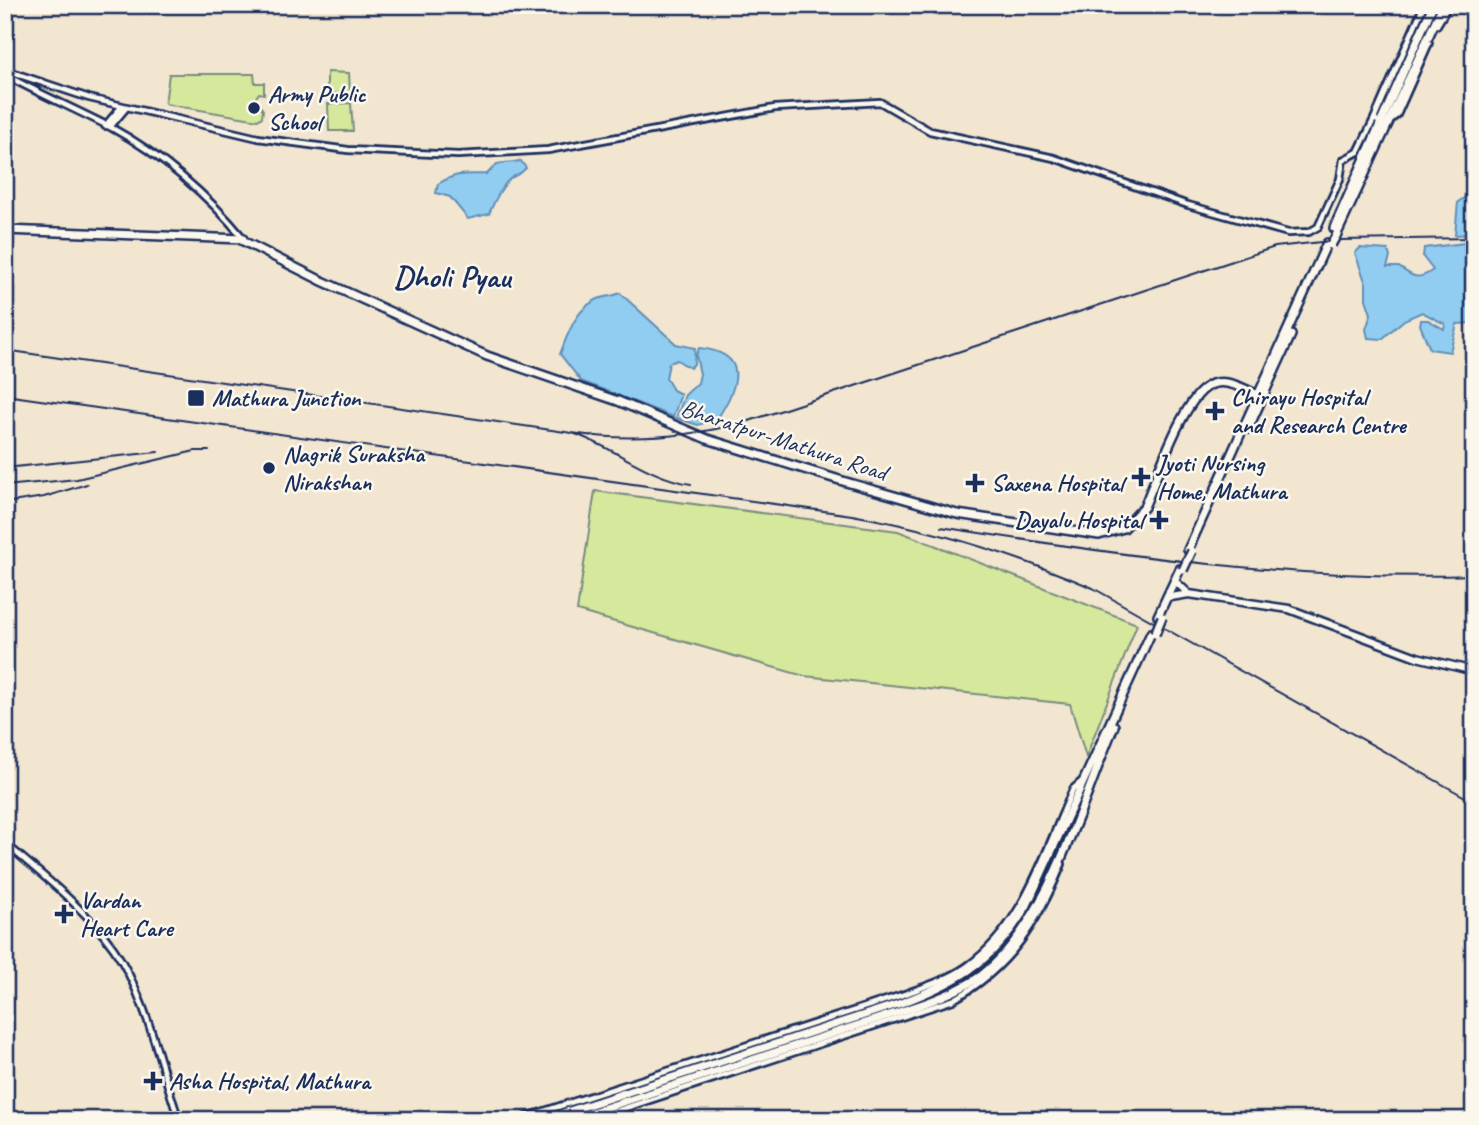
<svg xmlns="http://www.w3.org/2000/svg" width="1479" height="1125" viewBox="0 0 1479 1125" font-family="Caveat,sans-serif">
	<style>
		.green { fill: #d5e89c; stroke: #788c7d; stroke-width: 2 }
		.water { fill: #91cdf1; stroke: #628eb6; stroke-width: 2 }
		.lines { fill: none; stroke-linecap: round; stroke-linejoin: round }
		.secondary-casing { stroke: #1b2f5e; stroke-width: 10 }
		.primary-casing { stroke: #1b2f5e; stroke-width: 11 }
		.highway-casing { stroke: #1b2f5e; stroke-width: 12 }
		.secondary { stroke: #fbf7ec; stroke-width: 4.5 }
		.primary { stroke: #fbf7ec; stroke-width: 6 }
		.highway { stroke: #fbf7ec; stroke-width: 7 }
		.rail { stroke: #1b2f5e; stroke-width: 2 }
		.highway-bridge-casing { stroke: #1b2f5e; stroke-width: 12; stroke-linecap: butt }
		.highway-bridge { stroke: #fbf7ec; stroke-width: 7 }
		.poi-dot { fill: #1b2f5e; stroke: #fbf7ec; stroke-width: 2.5 }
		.labels { text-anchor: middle; stroke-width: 5; stroke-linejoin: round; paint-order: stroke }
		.poi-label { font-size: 24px; font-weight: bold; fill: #1b2f5e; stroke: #fbf7ec; text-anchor: start }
		.street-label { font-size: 24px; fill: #1b2f5e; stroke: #fbf7ec }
		.district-label { font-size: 32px; font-weight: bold; fill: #1b2f5e; stroke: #fbf7ec }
	</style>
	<rect width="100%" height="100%" fill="#f2e6d1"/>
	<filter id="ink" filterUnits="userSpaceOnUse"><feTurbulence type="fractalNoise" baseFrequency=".0143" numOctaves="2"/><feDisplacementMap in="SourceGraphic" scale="14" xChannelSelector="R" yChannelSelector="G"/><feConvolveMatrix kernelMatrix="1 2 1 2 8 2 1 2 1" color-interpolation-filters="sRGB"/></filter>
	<g filter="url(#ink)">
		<!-- green -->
		<path class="green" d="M327 72 349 73 350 92 327 94Z
			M169 74H254L255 83H264V94L259 93 255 99 263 110 262 117 258 120 165 104Z
			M351 103 353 131H329L328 104Z
			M595 491 898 531 1137 624 1086 757 1070 704 804 676 577 611Z"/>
		<!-- water -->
		<path class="water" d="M521 161 526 168C521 174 517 174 511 178 501 186 494 202 489 214L468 219 450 197 436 193 438 184C460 171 463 175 487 174L497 164Z
			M1471 193 1474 234 1455 235 1458 202Z
			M1474 242V323L1457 324 1450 352 1430 349 1420 325 1421 320H1428L1444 329 1445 324 1422 312 1404 320 1382 339 1368 338 1366 329 1371 314 1366 299V284L1355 253 1360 248 1388 250 1390 257 1387 267H1399C1413 277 1418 281 1433 270L1423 257 1424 248Z
			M620 293 676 344 695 348 694 364 690 368 677 360 669 363 666 378 673 390 681 394 673 417 581 381 560 354C568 334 576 308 598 299 605 296 612 297 620 293Z
			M699 348C750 353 739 386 717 419L698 425 676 418 685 395 698 383 700 374 696 356Z"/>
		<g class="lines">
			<defs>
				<path id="secondary" d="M1437 25 1449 5
					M5 70 89 98 258 138 348 150 458 155 548 150 775 108 880 102 930 131 1054 158 1188 205 1288 233 1309 232 1318 227 1340 179 1343 160 1358 152 1374 119
					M5 75C40 94 77 110 112 128 160 154 209 196 244 239
					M1389 121 1397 115 1429 43
					M1380 122 1374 119 1424 5
					M105 126 122 106
					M110 127 126 108
					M5 843C42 875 86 909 114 949 146 995 160 1066 179 1120
					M517 1120 902 995C923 987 947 980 966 967 1024 927 1045 851 1073 789L1081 782
					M589 1120 953 1000C1009 969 1038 923 1062 864"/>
				<path id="primary" d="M1177 583 1189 594
					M1171 597 1189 594 1289 609 1417 657 1474 671"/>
				<path id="highway" d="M1334 228 1433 5
					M5 230 243 239
					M1336 236 1443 5
					M239 239 320 280 487 356 618 401 707 439 846 482 957 514 1099 535 1124 528 1144 507C1157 478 1185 388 1216 383 1232 380 1249 392 1263 397
					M1248 429 1291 335
					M1188 550 1327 243
					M1158 616 1180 569
					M542 1120 901 1003C960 981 995 960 1027 905L1151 633
					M568 1120 914 1007C938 999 961 990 982 975 1049 923 1081 803 1114 726"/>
			</defs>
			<!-- secondary casing -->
			<use href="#secondary" class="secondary-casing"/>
			<!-- primary casing -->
			<use href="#primary" class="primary-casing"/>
			<!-- highway casing -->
			<use href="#highway" class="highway-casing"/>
			<!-- secondary -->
			<use href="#secondary" class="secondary"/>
			<!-- primary -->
			<use href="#primary" class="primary"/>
			<!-- highway -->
			<use href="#highway" class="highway"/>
			<!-- rail -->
			<path class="rail" d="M5 350 572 433C613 446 648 478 691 484
				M5 395 852 515C935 530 1015 555 1093 588L1474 802
				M572 433C629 442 687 437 743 423L1275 247 1340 240 1474 238
				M5 468 158 452
				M5 486 77 479 195 451H209
				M5 503 44 497 87 484
				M941 527C1118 555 1295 581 1474 575"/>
			<defs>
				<path id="highway-bridge" d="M1331 245 1336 236
					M1183 570 1192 551
					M1155 634 1162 617"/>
			</defs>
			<!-- highway-bridge casing -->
			<use href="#highway-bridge" class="highway-bridge-casing"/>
			<!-- highway-bridge -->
			<use href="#highway-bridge" class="highway-bridge"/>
		</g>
	</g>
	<!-- markers -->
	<g class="poi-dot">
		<circle cx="254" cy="108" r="7"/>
		<rect x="187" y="389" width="18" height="18" rx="3.5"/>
		<path d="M1211.5 400.5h7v7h7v7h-7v7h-7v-7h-7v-7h7z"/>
		<circle cx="269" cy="468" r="7"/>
		<path d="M1137.5 466.5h7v7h7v7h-7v7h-7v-7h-7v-7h7z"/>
		<path d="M971.5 472.5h7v7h7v7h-7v7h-7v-7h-7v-7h7z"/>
		<path d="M1155.5 509.5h7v7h7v7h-7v7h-7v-7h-7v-7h7z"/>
		<path d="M60.5 903.5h7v7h7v7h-7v7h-7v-7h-7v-7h7z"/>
		<path d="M149.5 1070.5h7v7h7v7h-7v7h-7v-7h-7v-7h7z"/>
	</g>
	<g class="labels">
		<!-- poi labels -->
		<g class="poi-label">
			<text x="268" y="102">Army Public<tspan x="268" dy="28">School</tspan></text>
			<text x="1231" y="405">Chirayu Hospital<tspan x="1231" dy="28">and Research Centre</tspan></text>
			<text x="212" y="406">Mathura Junction</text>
			<text x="283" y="462">Nagrik Suraksha<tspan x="283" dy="28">Nirakshan</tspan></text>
			<text x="1157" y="471">Jyoti Nursing<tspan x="1157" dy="28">Home, Mathura</tspan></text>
			<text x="991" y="491">Saxena Hospital</text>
			<text x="1143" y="528" text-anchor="end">Dayalu Hospital</text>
			<text x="80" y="908">Vardan<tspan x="80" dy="28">Heart Care</tspan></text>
			<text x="169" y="1089">Asha Hospital, Mathura</text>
		</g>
		<!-- street labels -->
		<g class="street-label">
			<text transform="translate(784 440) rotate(18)" y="8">Bharatpur-Mathura Road</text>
		</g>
		<!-- district labels -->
		<g class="district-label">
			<text x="452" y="287">Dholi Pyau</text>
		</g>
	</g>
	<!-- margin -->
	<rect width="1479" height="1125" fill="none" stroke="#fbf7ec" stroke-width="28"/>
	<rect x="14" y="14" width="1451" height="1097" fill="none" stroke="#1b2f5e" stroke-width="2.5" filter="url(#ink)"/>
</svg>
